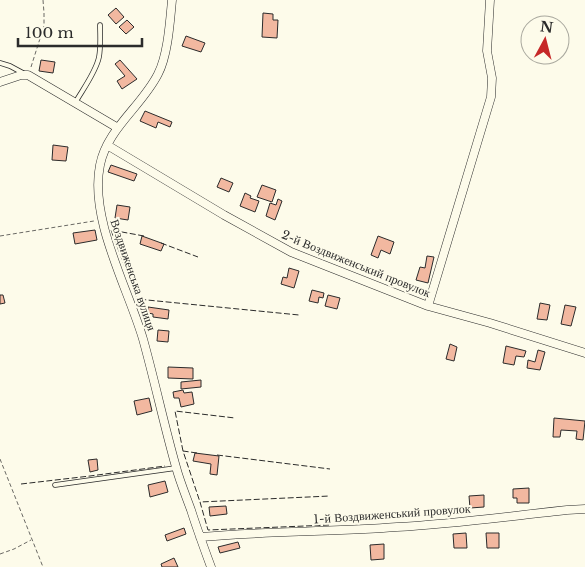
<svg xmlns="http://www.w3.org/2000/svg" width="585" height="567" viewBox="0 0 585 567" font-family="'Libre Baskerville',serif">
	<style>
		.building { fill: #f2b8a0; stroke: #2b2b2b }
		.lines { fill: none; stroke-linecap: round; stroke-linejoin: round }
		.service-casing { stroke: #2b2b2b; stroke-width: 5.5 }
		.minor-casing { stroke: #2b2b2b; stroke-width: 9 }
		.path { stroke: #6a6964; stroke-width: 1; stroke-dasharray: 4 2.5; stroke-linecap: butt }
		.service { stroke: #fdfbea; stroke-width: 4 }
		.minor { stroke: #fdfbea; stroke-width: 8 }
		.fence { stroke: #2b2b2b; stroke-width: 1; stroke-dasharray: 6 2.5; stroke-linecap: butt }
		.labels { text-anchor: middle; stroke-width: 4; stroke-linejoin: round; paint-order: stroke }
		.street-label { font-size: 12px; fill: #2b2b2b; stroke: #fdfbea }
	</style>
	<rect width="100%" height="100%" fill="#fdfbea"/>
	<!-- building -->
	<path class="building" d="M116 8 124 17 116 24 108 15Z
		M263 13 273 14V20H278L277 38 262 37Z
		M127 20 134 27 126 34 119 27Z
		M186 36 205 43 201 52 182 46Z
		M41 60 55 62 53 73 39 71Z
		M120 60 137 79 122 89 117 81 125 76 115 64Z
		M145 111 172 122 170 127 158 122 156 128 140 121Z
		M53 145 68 147 66 161 52 160Z
		M111 165 137 174 134 181 108 172Z
		M221 178 233 183 229 192 217 187Z
		M262 185 276 190 272 202 257 197Z
		M245 193 251 196 250 198 259 201 255 212 240 206Z
		M278 199 282 201 275 220 266 216 270 203 276 205Z
		M117 205 130 207 128 220 115 218Z
		M95 230 97 240 75 244 73 233Z
		M142 236 164 244 161 251 140 244Z
		M378 236 394 242 390 254 381 250 378 258 371 255Z
		M427 256 434 257 428 283 416 280 420 267 425 268Z
		M289 268 299 271 294 288 281 284 283 277 287 278Z
		M312 290 324 293 323 298 319 297 318 303 309 301Z
		M0 295H3L5 303 0 304Z
		M328 295 340 298 337 309 325 306Z
		M540 303 550 305 547 320 537 319Z
		M565 305 576 307 571 326 561 324Z
		M148 307 169 310 168 319 153 317V314L148 313Z
		M158 330 169 331 168 342 157 341Z
		M450 344 457 347 454 361 446 359Z
		M506 346 526 351 524 357 516 356 514 365 503 363Z
		M538 350 545 352 540 370 527 368 528 360 535 362Z
		M168 367 193 368V379L168 378Z
		M201 380V387L181 389V382Z
		M183 390 184 393 192 392 194 404 181 407 179 398H174L173 392Z
		M149 398 152 411 137 415 134 401Z
		M554 418 585 421 583 440 576 439 577 431 561 430 560 437H553Z
		M195 453 219 456 217 475 210 474 211 464 193 461Z
		M97 459 98 470 90 472 88 460Z
		M165 481 168 492 150 497 148 485Z
		M529 488V503H517V498H513V489Z
		M484 495V507L470 508 469 496Z
		M226 506 227 514 210 516 209 507Z
		M184 528 186 534 167 541 165 535Z
		M466 533 467 548H454L453 534Z
		M486 533H499V548H487Z
		M238 542 240 548 220 553 218 547Z
		M384 544V559L371 560 370 545Z
		M174 558 178 567H162L161 564Z"/>
	<g class="lines">
		<defs>
			<path id="service" d="M0 63 10 66 23 73
				M75 103C83 89 96 72 99 57 101 46 100 35 100 25
				M55 485 176 468"/>
			<path id="minor" d="M172 0C170 21 168 55 158 74 142 106 107 129 100 165 89 219 128 288 143 339 155 382 164 425 176 467 180 482 186 496 191 510 197 529 204 548 211 567
				M0 82 21 75H28L118 128
				M107 145 224 215 291 252 428 306 490 323 585 353
				M428 306 491 97 492 78 487 51 490 0
				M200 537C266 531 332 532 397 527 454 524 511 516 567 510L585 509"/>
		</defs>
		<!-- service casing -->
		<use href="#service" class="service-casing"/>
		<!-- minor casing -->
		<use href="#minor" class="minor-casing"/>
		<!-- path -->
		<path class="path" d="M31 67 44 26V13L43 0
			M0 236 94 221
			M0 459 43 567
			M0 554 14 549 31 540"/>
		<!-- service -->
		<use href="#service" class="service"/>
		<!-- minor -->
		<use href="#minor" class="minor"/>
		<!-- fence -->
		<path class="fence" d="M144 236 111 230 137 299 299 315
			M161 243 198 257
			M183 451 175 411 235 418
			M197 453 183 451 200 502
			M217 455 330 469
			M21 484 90 476 165 466
			M329 525 208 530 200 502 330 496"/>
	</g>
	<g class="labels">
		<!-- street labels -->
		<g class="street-label">
			<text transform="translate(356 264) rotate(22)" y="4">2-й Воздвиженський провулок</text>
			<text transform="translate(133 275) rotate(71)" y="4">Воздвиженська вулиця</text>
			<text transform="translate(392 514) rotate(-4)" y="4">1-й Воздвиженський провулок</text>
		</g>
	</g>
	<!-- north arrow -->
	<g transform="translate(545 40) rotate(7)"><circle r="24" fill="#fdfbea" stroke="#a9a89e"/>
	<path d="M0-4L9 19L0 12L-9 19Z" fill="#c62828"/>
	<text y="-8" font-size="14" font-weight="bold" text-anchor="middle" fill="#2b2b2b">N</text>
	</g>
	<!-- scale -->
	<path d="M18 38v8h124v-8" fill="none" stroke="#2b2b2b" stroke-width="2.5"/>
	<text x="25" y="38" font-size="15" fill="#2b2b2b" stroke="#fdfbea" stroke-width="4" paint-order="stroke">100 m</text>
</svg>
